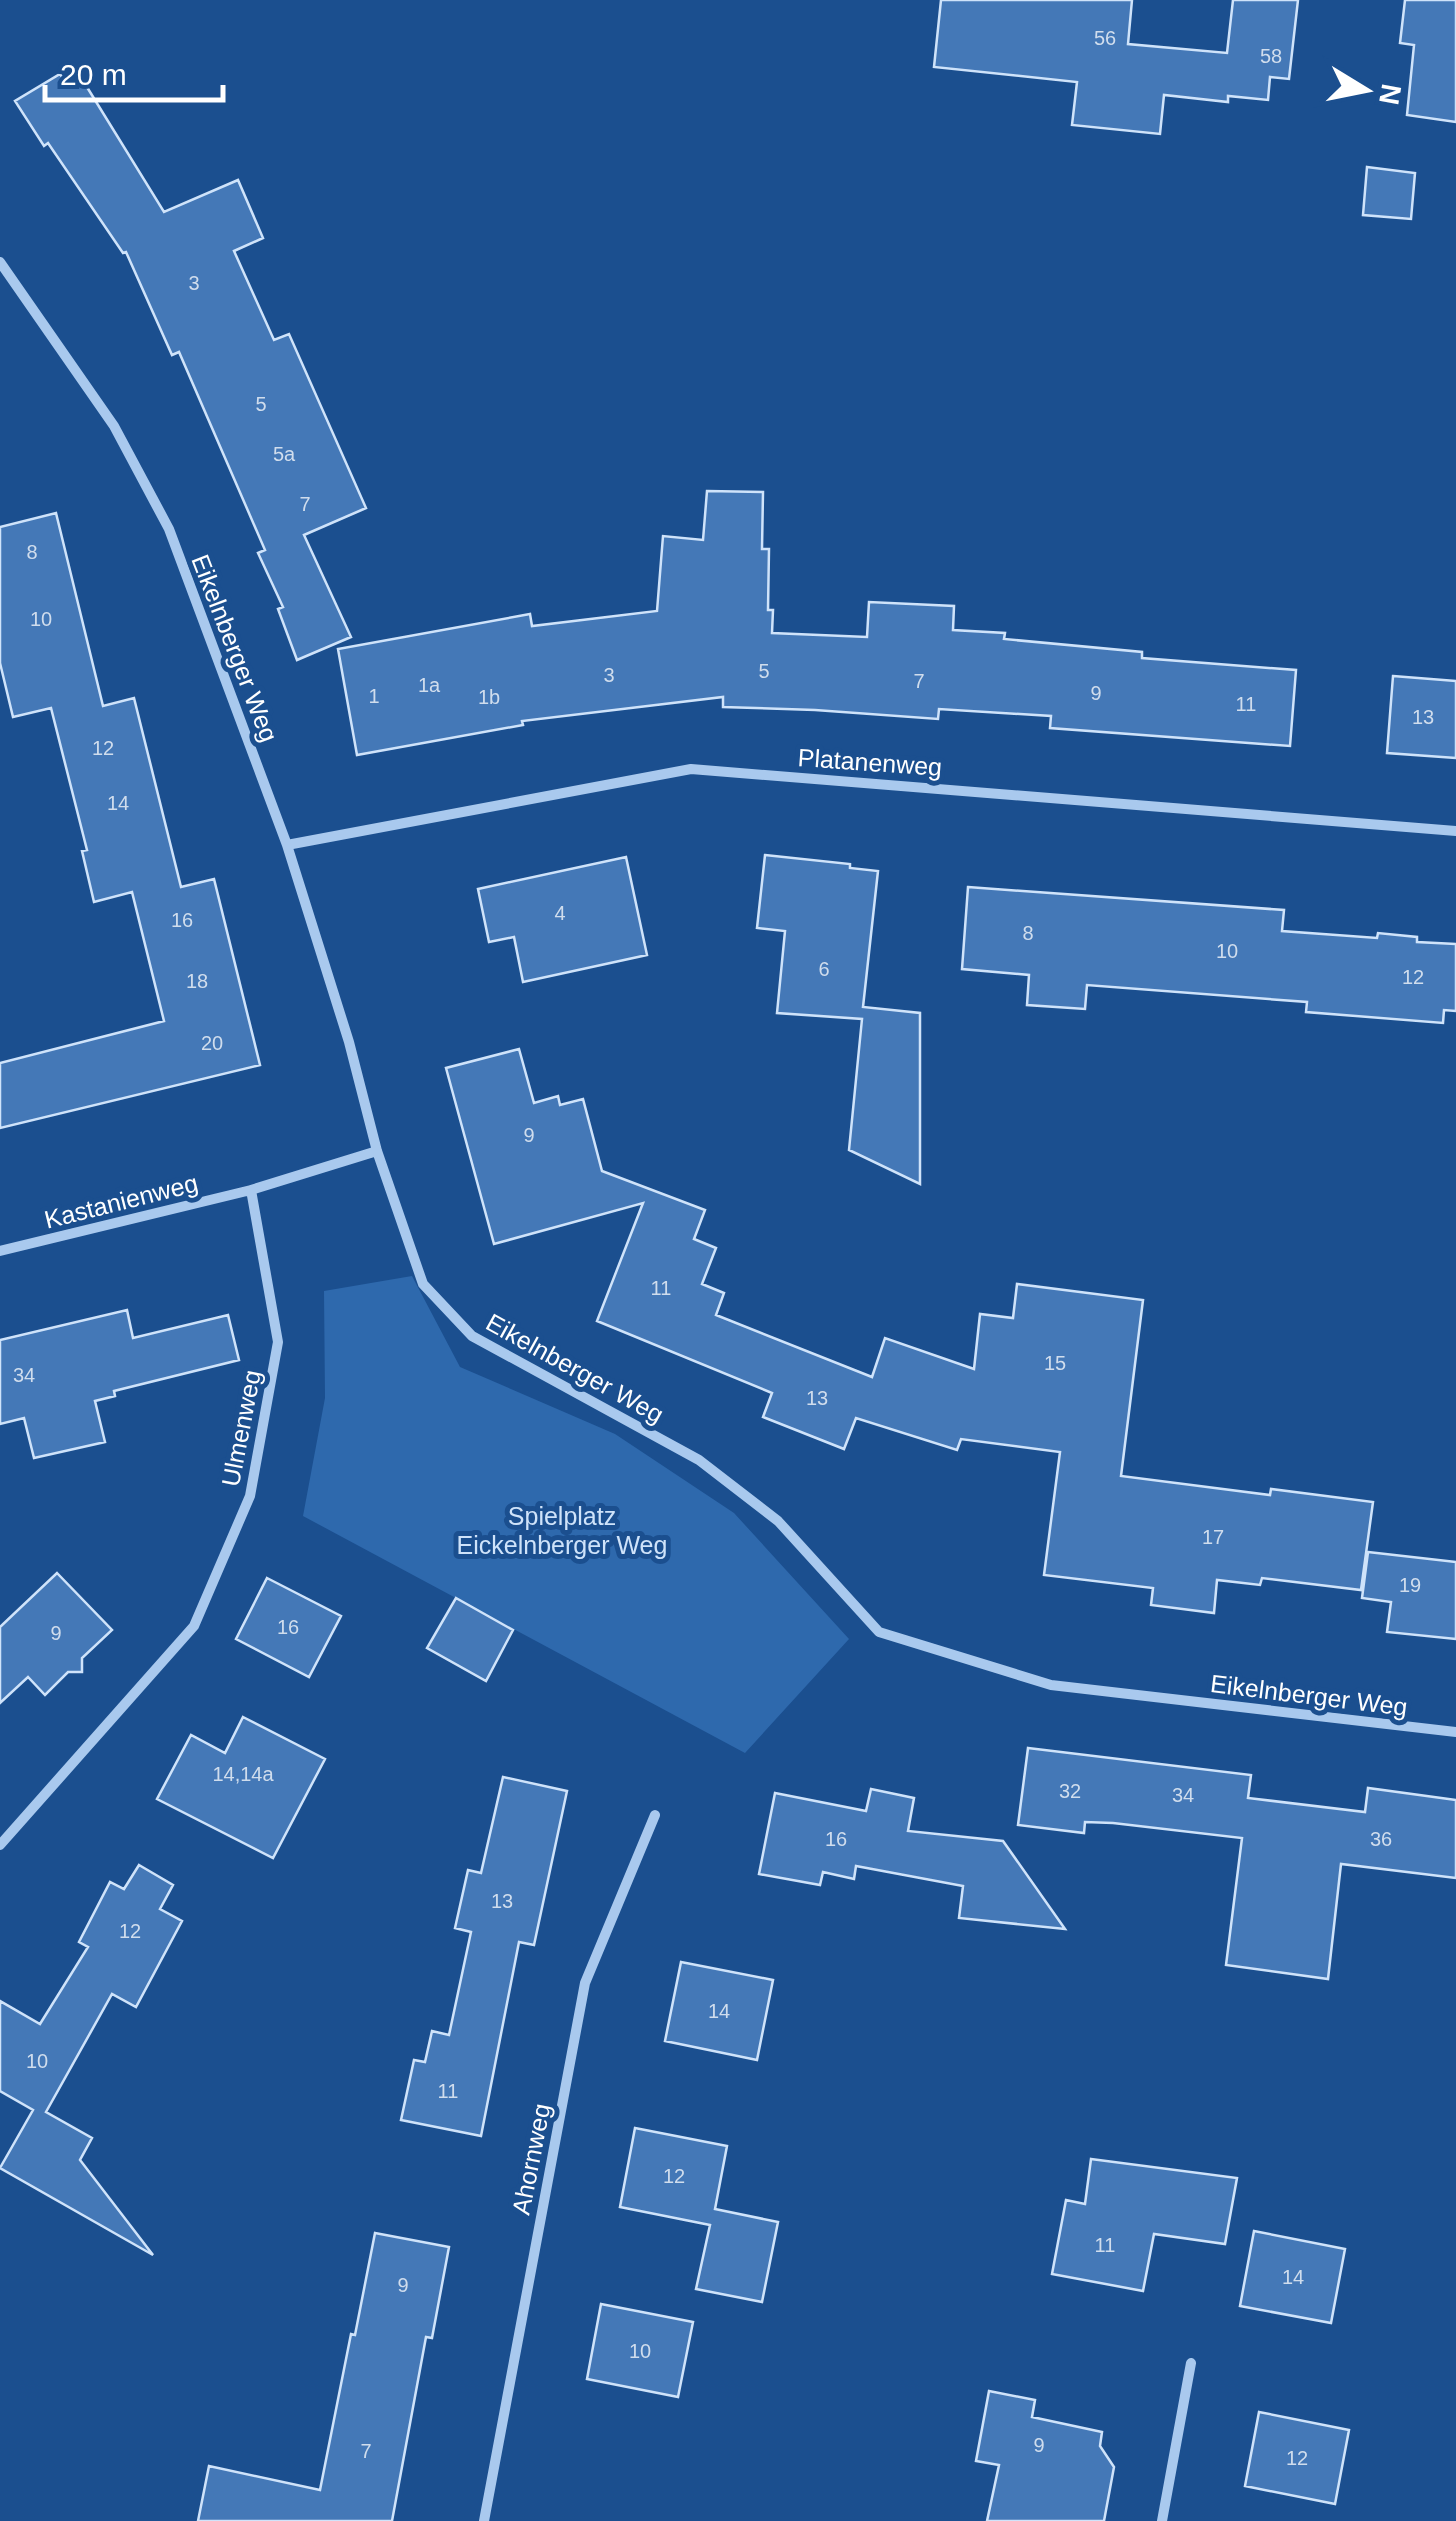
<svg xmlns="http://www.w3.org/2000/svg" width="1456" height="2521" viewBox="0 0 1456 2521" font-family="Arial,sans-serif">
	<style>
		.green { fill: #2e69ad }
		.building { fill: #4478b7; stroke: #cfe3fa; stroke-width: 2.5 }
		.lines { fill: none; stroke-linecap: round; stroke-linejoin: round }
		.minor { stroke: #a9c9ee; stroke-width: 10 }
		.labels { text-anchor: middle; stroke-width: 10; stroke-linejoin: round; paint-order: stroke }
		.number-label { font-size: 20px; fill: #d0dded }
		.street-label { font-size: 25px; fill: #fff; stroke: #1b4f8f }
		.park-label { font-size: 25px; fill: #cfe3fa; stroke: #1b4f8f }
	</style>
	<rect width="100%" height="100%" fill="#1b4f8f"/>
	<!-- green -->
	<path class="green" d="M412 1276 460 1367 615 1434 734 1513 849 1639 745 1753 303 1516 325 1398 324 1291Z"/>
	<!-- building -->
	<path class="building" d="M941 0H1132L1128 44 1227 53 1233 0H1298L1289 79 1270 77 1268 100 1228 96V102L1164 95 1160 134 1072 125 1077 82 934 67Z
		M1405 0H1456V122L1407 115 1414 45 1400 43Z
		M60 74 68 86 82 79 164 212 238 180 263 238 234 251 274 340 289 334 366 508 304 535 351 637 297 660 278 609 283 607 258 553 265 550 179 352 172 355 126 252 123 253 48 143 44 146 15 101Z
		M1367 167 1415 173 1411 219 1363 215Z
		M707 491 763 492 762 549H769L768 610H773L772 633 867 637 869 602 954 606 953 630 1005 633 1004 639 1142 652V658L1296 670 1290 746 1050 728 1051 716 939 709 938 719 815 710 723 707V697L522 721 523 725 357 755 338 649 530 614 532 626 657 611 663 536 703 540Z
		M56 513 103 706 134 698 181 887 214 879 260 1065 0 1128V1063L164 1021 132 892 94 902 82 851 87 850 51 708 13 717 0 663V527Z
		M1393 676 1456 681V758L1387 753Z
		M765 855 850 864V868L878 871 863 1007 920 1013V1184L849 1150 862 1019 777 1013 785 931 757 928Z
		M626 857 647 955 523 982 514 937 489 942 478 889Z
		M968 887 1284 910 1282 931 1377 938 1378 933 1417 937V942L1456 944V1011L1444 1010 1443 1023 1306 1012 1307 1002 1087 985 1085 1009 1027 1005 1029 975 962 969Z
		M519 1049 534 1103 558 1096 560 1105 583 1099 602 1171 705 1210 694 1239 716 1248 702 1284 724 1293 716 1315 872 1377 885 1338 974 1369 980 1314 1013 1318 1017 1284 1143 1300 1121 1476 1270 1495 1271 1489 1373 1502 1361 1590 1262 1578 1260 1585 1217 1580 1214 1613 1151 1605 1153 1588 1044 1575 1060 1452 961 1439 957 1450 856 1418 844 1449 763 1417 772 1393 597 1321 643 1203 494 1244 446 1068Z
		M127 1310 133 1338 228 1315 239 1360 114 1391 115 1396 95 1401 105 1442 34 1458 24 1418 0 1424V1340Z
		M1368 1552 1456 1562V1639L1387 1632 1391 1602 1362 1598Z
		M57 1573 112 1630 82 1658V1672H68L45 1695 28 1677 0 1703V1627Z
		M267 1578 341 1616 309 1677 236 1639Z
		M456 1598 513 1630 486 1681 427 1648Z
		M243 1717 325 1759 273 1858 157 1799 191 1735 225 1753Z
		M1028 1748 1251 1775 1248 1798 1365 1812 1368 1788 1456 1800V1878L1341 1864 1328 1979 1226 1965 1242 1838 1113 1823 1085 1822 1084 1833 1018 1825Z
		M503 1777 567 1791 534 1945 519 1942 481 2136 401 2120 414 2060 425 2062 432 2031 449 2035 471 1932 455 1928 468 1870 481 1873Z
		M871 1789 914 1798 908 1831 1003 1841 1065 1929 959 1918 963 1886 856 1866 854 1879 823 1872 820 1885 759 1874 775 1793 866 1811Z
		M139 1865 173 1885 160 1909 182 1921 136 2007 112 1994 46 2112 92 2138 80 2160 153 2255 0 2168 33 2110 0 2091V2001L40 2024 88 1947 79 1942 110 1882 124 1889Z
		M681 1962 773 1980 757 2060 665 2041Z
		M635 2128 727 2146 715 2209 778 2222 762 2302 696 2289 710 2225 620 2207Z
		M1091 2159 1237 2178 1225 2244 1154 2234 1143 2291 1052 2274 1066 2200 1085 2204Z
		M1254 2231 1345 2249 1331 2323 1240 2306Z
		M375 2233 449 2247 432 2338 426 2337 392 2521H198L209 2466 320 2490 351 2334 355 2335Z
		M601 2304 693 2322 678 2397 587 2379Z
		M989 2391 1035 2400 1032 2417 1102 2432 1100 2446 1114 2467 1104 2521H987L999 2465 976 2461Z
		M1259 2412 1349 2430 1335 2504 1245 2486Z"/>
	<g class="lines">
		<!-- minor -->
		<path class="minor" d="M0 262 114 426 169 529 287 845 349 1042 377 1151 423 1284 472 1336 699 1460 778 1521 879 1632 1051 1685 1456 1732
			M287 845 691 769 1456 831
			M0 1251 251 1190 377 1151
			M0 1845 194 1626 250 1496 278 1342 251 1190
			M484 2521 585 1983 655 1815
			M1162 2521 1191 2363"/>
	</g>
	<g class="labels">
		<!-- number labels -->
		<g class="number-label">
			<text x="1105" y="45">56</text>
			<text x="1271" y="63">58</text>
			<text x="194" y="290">3</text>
			<text x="261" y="411">5</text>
			<text x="284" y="461">5a</text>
			<text x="305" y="511">7</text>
			<text x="32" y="559">8</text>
			<text x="41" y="626">10</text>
			<text x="764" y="678">5</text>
			<text x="609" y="682">3</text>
			<text x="919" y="688">7</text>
			<text x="429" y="692">1a</text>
			<text x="1096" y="700">9</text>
			<text x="374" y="703">1</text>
			<text x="489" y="704">1b</text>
			<text x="1246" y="711">11</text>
			<text x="1423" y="724">13</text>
			<text x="103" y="755">12</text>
			<text x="118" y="810">14</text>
			<text x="560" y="920">4</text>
			<text x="182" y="927">16</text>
			<text x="1028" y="940">8</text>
			<text x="1227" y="958">10</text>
			<text x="824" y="976">6</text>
			<text x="1413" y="984">12</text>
			<text x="197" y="988">18</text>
			<text x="212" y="1050">20</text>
			<text x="529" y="1142">9</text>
			<text x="661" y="1295">11</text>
			<text x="1055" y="1370">15</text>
			<text x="24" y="1382">34</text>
			<text x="817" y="1405">13</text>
			<text x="1213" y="1544">17</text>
			<text x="1410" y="1592">19</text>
			<text x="288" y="1634">16</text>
			<text x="56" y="1640">9</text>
			<text x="243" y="1781">14,14a</text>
			<text x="1070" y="1798">32</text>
			<text x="1183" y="1802">34</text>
			<text x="836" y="1846">16</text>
			<text x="1381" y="1846">36</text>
			<text x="502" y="1908">13</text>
			<text x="130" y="1938">12</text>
			<text x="719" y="2018">14</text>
			<text x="37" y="2068">10</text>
			<text x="448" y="2098">11</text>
			<text x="674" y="2183">12</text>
			<text x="1105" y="2252">11</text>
			<text x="1293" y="2284">14</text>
			<text x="403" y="2292">9</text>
			<text x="640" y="2358">10</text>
			<text x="1039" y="2452">9</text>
			<text x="366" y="2458">7</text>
			<text x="1297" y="2465">12</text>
		</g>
		<!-- street labels -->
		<g class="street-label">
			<text transform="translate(235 648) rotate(69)" y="9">Eikelnberger Weg</text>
			<text transform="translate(870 762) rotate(4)" y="9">Platanenweg</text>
			<text transform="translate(121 1201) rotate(-14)" y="9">Kastanienweg</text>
			<text transform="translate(575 1368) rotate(29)" y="9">Eikelnberger Weg</text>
			<text transform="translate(241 1428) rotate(-79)" y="9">Ulmenweg</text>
			<text transform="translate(1309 1695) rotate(7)" y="9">Eikelnberger Weg</text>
			<text transform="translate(531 2159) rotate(-79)" y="9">Ahornweg</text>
		</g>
		<!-- park labels -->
		<g class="park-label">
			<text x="562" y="1525">Spielplatz<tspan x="562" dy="29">Eickelnberger Weg</tspan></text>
		</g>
	</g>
	<!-- north arrow -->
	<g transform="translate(1366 90) rotate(100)" stroke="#1b4f8f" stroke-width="8" paint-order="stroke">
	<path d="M0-8L18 38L0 25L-18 38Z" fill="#ffffff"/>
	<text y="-15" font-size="28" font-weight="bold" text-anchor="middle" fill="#ffffff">N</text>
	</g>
	<!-- scale -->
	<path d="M45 85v15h178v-15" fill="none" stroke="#ffffff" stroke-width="5"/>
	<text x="60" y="85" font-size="30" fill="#ffffff" stroke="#1b4f8f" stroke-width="8" paint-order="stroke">20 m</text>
</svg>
